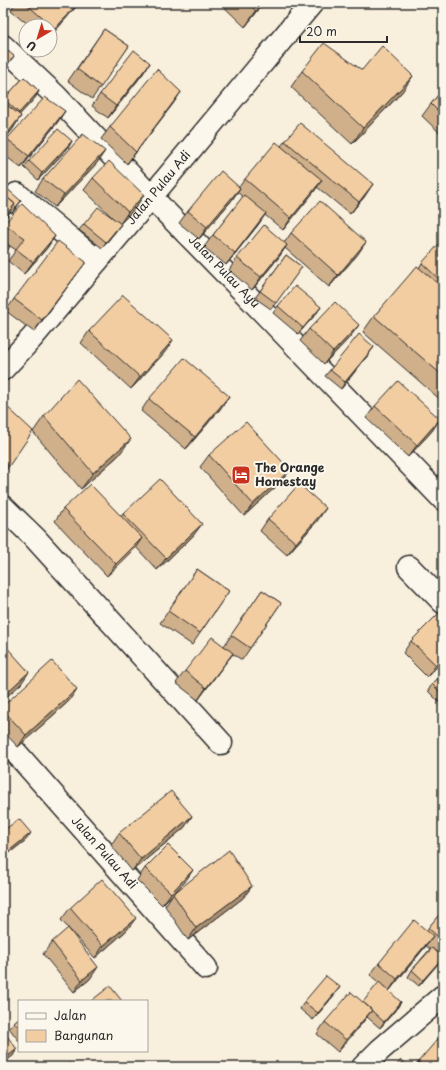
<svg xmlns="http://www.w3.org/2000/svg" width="446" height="1070" viewBox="0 0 446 1070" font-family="'Playpen Sans',sans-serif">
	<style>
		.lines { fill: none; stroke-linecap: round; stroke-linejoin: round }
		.street-casing { stroke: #2b2b2b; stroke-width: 25 }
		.street { stroke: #fbf7ec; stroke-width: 22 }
		.wall { fill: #d0b08b; stroke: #2b2b2b }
		.shaded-wall { fill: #a99071; stroke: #2b2b2b }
		.building { fill: #f2cda2; stroke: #2b2b2b }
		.labels { text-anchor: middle; stroke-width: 4; stroke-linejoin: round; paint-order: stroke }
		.street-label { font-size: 12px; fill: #2b2b2b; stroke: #fbf7ec }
		.poi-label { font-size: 12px; font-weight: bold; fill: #2b2b2b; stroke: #fbf7ec; text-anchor: start }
	</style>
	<rect width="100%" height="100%" fill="#f9efdd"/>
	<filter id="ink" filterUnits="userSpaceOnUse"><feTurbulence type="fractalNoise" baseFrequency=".025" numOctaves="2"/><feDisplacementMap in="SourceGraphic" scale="8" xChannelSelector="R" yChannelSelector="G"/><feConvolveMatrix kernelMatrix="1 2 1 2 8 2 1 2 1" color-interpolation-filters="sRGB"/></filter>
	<g filter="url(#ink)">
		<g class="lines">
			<defs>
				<g id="street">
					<path id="s1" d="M3 46 56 96 151 197 241 289 443 499"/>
					<path d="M17 194 97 261"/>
					<path id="s2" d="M3 369 32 338 151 197 312 3"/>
					<path d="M3 507 35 538 221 743"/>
					<path d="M409 567 443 602"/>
					<path id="s3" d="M3 738 206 968"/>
					<path d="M363 1067 380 1050 443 996"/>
				</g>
			</defs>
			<!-- street casing -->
			<use href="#street" class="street-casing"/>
			<!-- street -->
			<use href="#street" class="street"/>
		</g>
		<!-- wall -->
		<path class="wall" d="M15 3H79L75 8 50 37V26H30L11 10Z
			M220 3H264L245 27Z
			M104 29 129 46 92 99 68 81Z
			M150 63 142 75 108 118 92 106 100 94Z
			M362 70 402 92 352 144 291 87 302 71Z
			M24 77 39 91 35 98 19 115 13 129 3 141V100Z
			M443 89V136L422 116 431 104Z
			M181 92 127 164 101 139 110 127Z
			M65 111 57 123 21 168 3 154V145L7 139Z
			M72 141 68 148 38 180 24 167 29 161Z
			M285 141 365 196 350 214 317 187 283 230 265 215 258 225 226 265 204 247 213 235 243 197 237 192 232 200 199 239 179 223 188 211 239 187 245 179 281 146Z
			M97 163 55 207 35 191 43 179Z
			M93 178 136 207 120 224H121L116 231 102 248 79 230 84 224 117 222 84 190Z
			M3 185 17 207 12 213 10 212 3 221Z
			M4 224 55 236 47 248 24 274 8 261 16 250 3 241V226Z
			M291 233 358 254 329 287 285 248 279 257 252 290 229 270 237 258 285 242Z
			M443 248V402L363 332 374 316 419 268 422 263Z
			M286 255 302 267 271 309 255 298Z
			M77 274 34 332 6 311 14 299Z
			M278 306 321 307 316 314 298 334 273 313Z
			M309 329 350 337 324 364 300 341Z
			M89 331 165 352 131 389 81 343Z
			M369 354 341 389 325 376 330 370Z
			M149 399 221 408 186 449 141 411Z
			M3 403 9 466 3 475Z
			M375 406 440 419 432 431 408 457 366 418Z
			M44 416 119 455 81 489 33 432Z
			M209 455 290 470 281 482 244 516 200 467Z
			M63 509 121 517 123 514 193 536 157 570 136 547 134 550 107 576 55 521Z
			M268 519 318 520 287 555 260 531Z
			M197 569 229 591 192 645 160 623Z
			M262 590 281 603 242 660 233 654 224 665 198 700 176 683 185 671 224 646Z
			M443 609V661L427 677 403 653 411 641Z
			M443 674V706L428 691 432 684Z
			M69 701 18 747 3 731V706Z
			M192 816 184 828 132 871 111 845 119 833Z
			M3 831 26 840 4 857 3 856Z
			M145 868 185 882 174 893 252 886 243 898 188 940 165 906 172 895 162 905 137 880Z
			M70 908 127 930 95 958 61 920Z
			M443 910V960L441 959 419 986 408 977 412 970 430 949 426 946 389 991 370 975 379 963 426 931Z
			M52 942 90 979 74 992 43 954Z
			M335 994 313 1020 300 1009 304 1002Z
			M401 1002 397 1008 380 1028 367 1017 363 1022 338 1052 317 1034 325 1022Z
			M19 1018V1041L9 1028 14 1022Z
			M418 1062 443 1067H415Z"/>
		<!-- shaded-wall -->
		<path class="shaded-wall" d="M78 3H79L75 8 50 37 55 29Z
			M263 3H264L245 27 256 11Z
			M14 56 5 68 3 71V69Z
			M150 63 142 75 108 118 116 106Z
			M413 76 402 92 352 144 363 128Z
			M39 91 35 98 15 120 19 113Z
			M181 92 173 104 127 164Z
			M65 111 57 123 21 168 29 156Z
			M21 116 13 129 3 141V139Z
			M72 141 68 148 38 180 42 173Z
			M105 151 97 163 55 207 64 195Z
			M322 180 314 192 283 230 291 218Z
			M373 184 365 196 350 214 359 202Z
			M240 188 232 200 199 239 207 227Z
			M144 195 136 207 120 224 128 212Z
			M21 201 17 207 12 213 16 207Z
			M15 204 7 216 3 221V219Z
			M266 213 258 225 226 265 235 253Z
			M121 224 116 231 102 248 106 242Z
			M55 236 47 248 24 274 33 262Z
			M366 242 358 254 329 287 338 275Z
			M287 245 279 257 252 290 261 277Z
			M86 262 77 274 34 332 42 320Z
			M321 307 316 314 298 334 303 328Z
			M359 325 350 337 324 364 333 352Z
			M173 340 165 352 131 389 140 377Z
			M374 347 369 354 341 389 345 382Z
			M229 396 221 408 186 449 195 437Z
			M440 419 432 431 408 457 417 445Z
			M131 439 119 455 81 489 93 473Z
			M290 470 281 482 244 516 253 504Z
			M326 508 318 520 287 555 296 543Z
			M202 524 193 536 157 570 166 558Z
			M142 538 134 550 107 576 116 564Z
			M233 653 224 665 198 700 206 688Z
			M443 658V661L427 677 436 665Z
			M29 672 21 684 3 700V696Z
			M77 689 69 701 18 747 26 735Z
			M192 816 184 828 132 871 141 859Z
			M31 833 26 840 4 857 9 851Z
			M193 870 185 882 162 905 171 893Z
			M252 886 243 898 188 940 196 928Z
			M136 918 127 930 95 958 103 946Z
			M433 936 424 948 389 991 397 979Z
			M443 957 438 964 419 986 423 980Z
			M98 967 90 979 74 992 82 980Z
			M340 987 335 994 313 1020 318 1013Z
			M401 1002 397 1008 380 1028 384 1022Z
			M372 1010 363 1022 338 1052 346 1040Z
			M17 1049 13 1056 3 1063V1060Z"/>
		<!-- building -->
		<path class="building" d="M25 3H78L55 29Z
			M248 3H263L256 11Z
			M104 29 129 46 101 87 77 69Z
			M324 43 362 70 382 46 413 76 363 128 302 71Z
			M3 47 14 56 3 69Z
			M134 50 150 63 116 106 100 94Z
			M157 69 181 92 136 152 110 127Z
			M24 77 39 91 19 113 4 99Z
			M443 89V116L431 104Z
			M45 97 65 111 29 156 7 139Z
			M3 102 21 116 3 139Z
			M300 123 373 184 359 202 285 141Z
			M58 129 72 141 42 173 29 161Z
			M83 134 105 151 64 195 43 179Z
			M276 142 322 180 291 218 245 179Z
			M109 161 144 195 128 212 93 178Z
			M221 171 240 188 207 227 188 211Z
			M3 185 21 201 16 207 14 205 15 204 3 194Z
			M3 194 15 204 3 219Z
			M244 195 266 213 235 253 213 235Z
			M320 201 366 242 338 275 291 233Z
			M22 204 55 236 33 262 16 249 25 238 4 224Z
			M98 207 121 224 106 242 84 224Z
			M264 225 287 245 261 277 237 258Z
			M58 241 86 262 42 320 14 299Z
			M3 242 10 247 3 255Z
			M439 244 443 248V283L422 263Z
			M286 255 302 267 276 303 260 291Z
			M417 266 443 288V376L374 316Z
			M295 286 321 307 303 328 278 306Z
			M123 295 173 340 140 377 89 331Z
			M335 302 359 325 333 352 309 329Z
			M359 334 374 347 345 382 330 370Z
			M184 358 229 396 195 437 149 399Z
			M77 379 131 439 93 473 44 416Z
			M398 381 440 419 417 445 375 406Z
			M3 403 33 431 9 466 3 462Z
			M246 422 290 470 253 504 209 455Z
			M160 479 202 524 166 558 123 514Z
			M90 484 142 538 116 564 63 509Z
			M299 484 326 508 296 543 268 519Z
			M197 569 229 591 200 633 168 611Z
			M262 590 281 603 250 648 231 635Z
			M443 609V658L436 665 411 641Z
			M212 637 233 653 206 688 185 671Z
			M3 643 29 672 3 696Z
			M52 661 77 689 26 735 3 710V706Z
			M443 674V695L432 684Z
			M171 791 192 816 141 859 119 833Z
			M3 810 5 813 3 815Z
			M19 819 31 833 9 851 3 843V831Z
			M168 845 193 870 171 893 145 868Z
			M229 850 252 886 196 928 173 894Z
			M102 879 136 918 103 946 70 908Z
			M443 910V941L428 928Z
			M414 920 433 936 397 979 379 963Z
			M68 928 98 967 82 980 52 942Z
			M432 948 443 957 423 980 412 970Z
			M326 976 340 987 318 1013 304 1002Z
			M379 982 401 1002 384 1022 371 1010H372L363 1002Z
			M110 986 122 1001H91Z
			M351 992 372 1010 346 1040 325 1022Z
			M19 1018V1028L14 1022Z
			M3 1031 17 1049 3 1060Z
			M443 1033V1067H424L418 1062Z
			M401 1060 409 1067H395Z
			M69 1063 72 1067H63Z"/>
	</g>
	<!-- icons -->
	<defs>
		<symbol id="hotel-square" viewBox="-11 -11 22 22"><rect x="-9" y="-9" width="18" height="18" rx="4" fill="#c8321e" stroke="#fbf7ec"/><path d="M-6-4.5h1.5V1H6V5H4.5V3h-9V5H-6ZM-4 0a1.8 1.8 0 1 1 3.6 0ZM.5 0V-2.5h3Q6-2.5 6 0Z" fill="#fff"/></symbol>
	</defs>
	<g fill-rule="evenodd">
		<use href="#hotel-square" x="230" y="464" width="22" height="22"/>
	</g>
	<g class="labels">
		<!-- street labels -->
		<g class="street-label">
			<text dy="4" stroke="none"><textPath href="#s2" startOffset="239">Jalan Pulau Adi</textPath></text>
			<text dy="4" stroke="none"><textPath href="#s1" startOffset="316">Jalan Pulau Ayu</textPath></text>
			<text dy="4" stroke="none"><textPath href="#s3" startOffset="153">Jalan Pulau Adi</textPath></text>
		</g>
		<!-- poi labels -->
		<g class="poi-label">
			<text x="255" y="472">The Orange<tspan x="255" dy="14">Homestay</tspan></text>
		</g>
	</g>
	<!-- margin -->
	<rect width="446" height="1070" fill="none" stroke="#fbf7ec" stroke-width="16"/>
	<rect x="8" y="8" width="430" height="1054" fill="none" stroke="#2b2b2b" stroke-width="1.5" filter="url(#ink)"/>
	<!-- legend -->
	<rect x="18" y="1000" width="130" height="52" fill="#fbf7ec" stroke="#a8a59f"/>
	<rect x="26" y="1013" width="20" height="6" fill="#fbf7ec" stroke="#a8a59f"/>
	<text x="54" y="1020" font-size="12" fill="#2b2b2b">Jalan</text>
	<rect x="26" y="1030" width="20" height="12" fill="#f2cda2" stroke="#a8a59f"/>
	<text x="54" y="1040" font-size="12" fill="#2b2b2b">Bangunan</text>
	<!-- north arrow -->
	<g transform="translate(38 38) rotate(218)"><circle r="19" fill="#fbf7ec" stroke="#a8a59f"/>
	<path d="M0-3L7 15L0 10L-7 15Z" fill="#c8321e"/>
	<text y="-6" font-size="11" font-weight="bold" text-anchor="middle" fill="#2b2b2b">U</text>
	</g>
	<!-- scale -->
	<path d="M300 36v6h87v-6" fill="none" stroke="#2b2b2b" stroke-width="2"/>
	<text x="306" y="36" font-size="12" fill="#2b2b2b" stroke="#fbf7ec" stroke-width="3" paint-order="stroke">20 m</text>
</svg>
